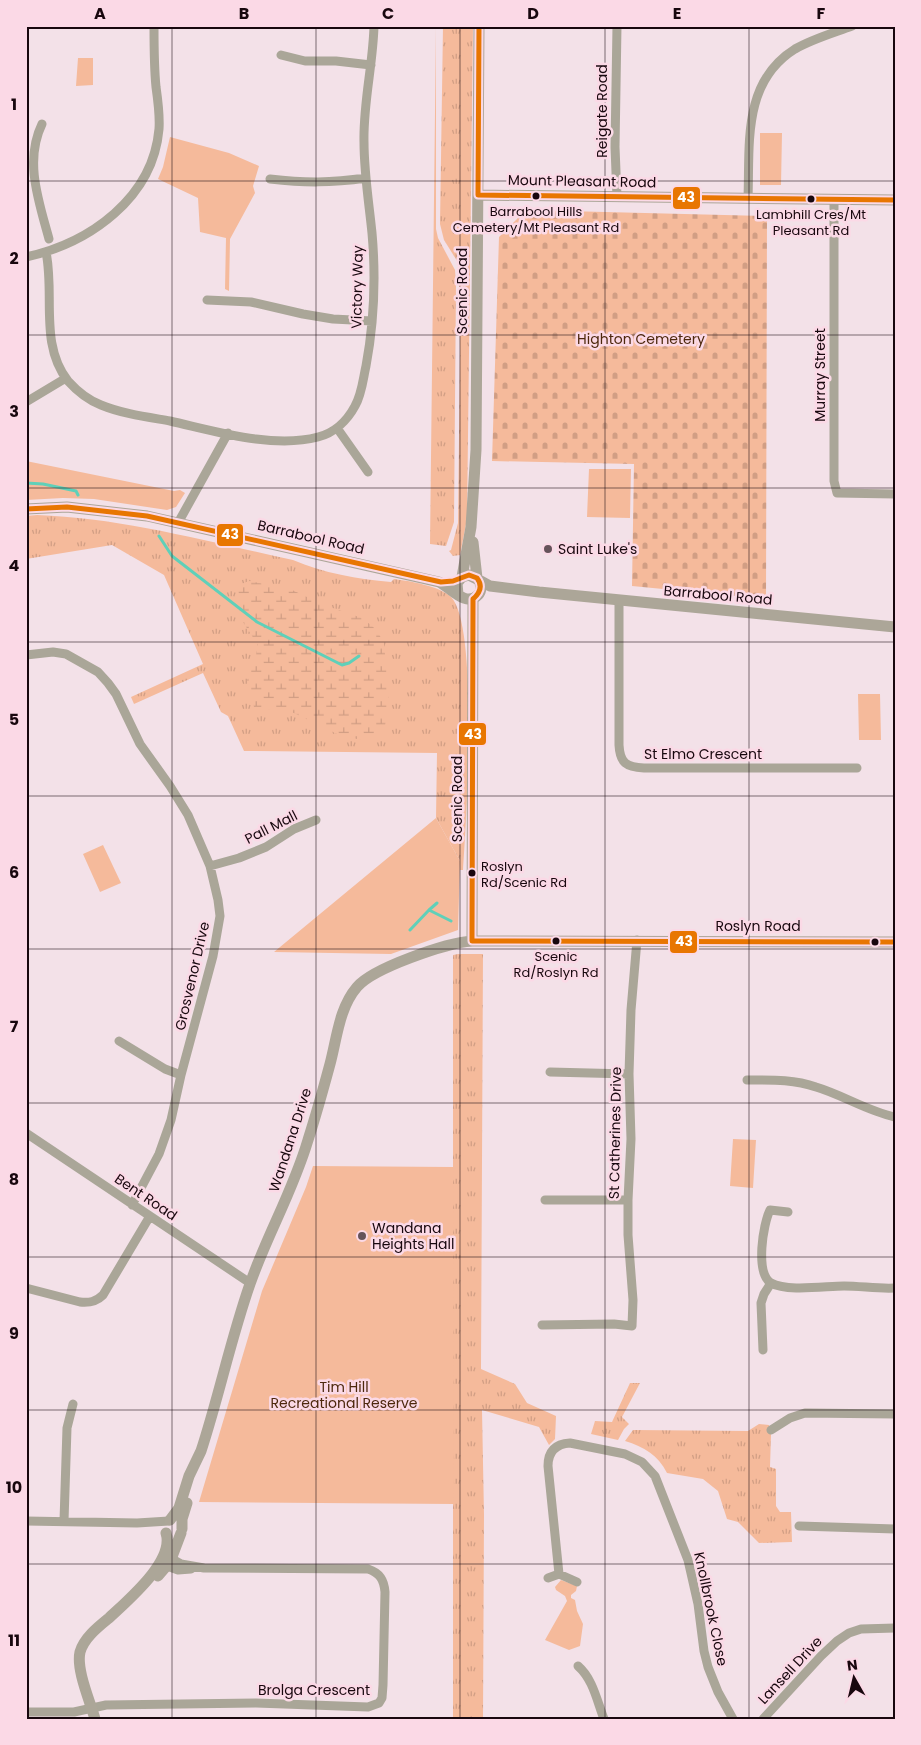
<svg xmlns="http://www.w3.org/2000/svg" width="921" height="1745" viewBox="0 0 921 1745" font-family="Poppins,sans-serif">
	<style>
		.grass { fill: url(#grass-tufts) }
		.wetland { fill: url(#wetland-marsh) }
		.cemetery { fill: url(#cemetery-stones) }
		.green { fill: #f5ba9b }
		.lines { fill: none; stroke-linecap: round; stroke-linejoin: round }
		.stream { stroke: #5fd0b9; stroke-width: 3 }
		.street { stroke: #aaa698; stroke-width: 9 }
		.secondary { stroke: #aca698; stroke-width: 11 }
		.bus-1-casing { stroke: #fbd9e6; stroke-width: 9 }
		.bus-1 { stroke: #e87601; stroke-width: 5 }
		.grid { fill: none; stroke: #18070e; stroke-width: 1; stroke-opacity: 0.55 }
		.bus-dot { fill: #18070e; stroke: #fbd9e6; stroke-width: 2 }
		.poi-dot { fill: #65535a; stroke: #fbd9e6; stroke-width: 2 }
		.labels { text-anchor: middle; stroke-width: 5; stroke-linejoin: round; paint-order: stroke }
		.bus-label { font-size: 13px; fill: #18070e; stroke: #fbd9e6 }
		.street-label { font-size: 14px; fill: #18070e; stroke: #fbd9e6 }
		.park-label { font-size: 14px; fill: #4d280d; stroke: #fbd9e6 }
		.poi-label { font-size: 14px; fill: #18070e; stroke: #fbd9e6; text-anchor: start }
		.line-badge { stroke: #fbd9e6; stroke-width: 2 }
		.badge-label { font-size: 14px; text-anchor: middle; font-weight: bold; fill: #fff }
		.neatline { fill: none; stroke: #18070e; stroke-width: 2 }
		.grid-label { font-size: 16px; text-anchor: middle; font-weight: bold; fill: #18070e }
	</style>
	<defs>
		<pattern id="grass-tufts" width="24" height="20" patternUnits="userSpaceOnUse" patternTransform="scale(1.25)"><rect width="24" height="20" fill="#f5ba9b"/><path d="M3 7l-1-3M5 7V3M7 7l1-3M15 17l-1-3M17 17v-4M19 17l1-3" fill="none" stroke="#d19e84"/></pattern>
		<pattern id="wetland-marsh" width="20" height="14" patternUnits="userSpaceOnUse" patternTransform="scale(1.25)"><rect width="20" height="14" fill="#f5ba9b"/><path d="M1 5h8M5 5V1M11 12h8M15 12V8" fill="none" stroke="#d19e84"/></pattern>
		<pattern id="cemetery-stones" width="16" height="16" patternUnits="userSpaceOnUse" patternTransform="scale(1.25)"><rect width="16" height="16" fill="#f5ba9b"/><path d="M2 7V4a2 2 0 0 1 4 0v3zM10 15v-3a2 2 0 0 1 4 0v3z" fill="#d19e84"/></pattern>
	</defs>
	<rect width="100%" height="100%" fill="#f3e1e8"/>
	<!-- grass -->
	<path class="grass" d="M436 26V229L438 238 455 270 456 283 454 522 446 546 430 544Z
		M443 26H473L467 519 460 555 453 556 449 551 451 550 458 523 460 350 459 264 444 240 440 224Z
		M37 515C123 518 209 542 293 560 323 573 358 579 391 582L394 579C409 581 440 586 451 597 479 625 466 824 463 870H460V861L436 818 437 753 244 751 228 716 221 712 203 673 134 704 131 697 203 664 164 575 112 545 26 559V516Z
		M458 954H483L481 1369 515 1384 527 1403 556 1416 555 1439 549 1445 539 1427 482 1410 484 1515 483 1719H453V955Z
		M630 1383H640L622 1417 629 1424 624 1429 618 1440 591 1434 595 1421 612 1422Z
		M759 1424 769 1425 771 1435 770 1467 776 1469V1506L780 1512H791L792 1542 759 1543 738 1522 727 1519 718 1491 703 1479 667 1473C658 1455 644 1447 625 1441L633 1430 748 1431Z"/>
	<!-- wetland -->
	<path class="wetland" d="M249 581 290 589 324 605 362 618 377 630 384 644 389 695 385 726 377 739 361 740 337 734 294 713 254 707 247 680 255 661 258 645 241 619 236 586Z"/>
	<!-- cemetery -->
	<path class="cemetery" d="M526 210 767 216 766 599 632 586 634 464 492 461 499 237Z"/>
	<!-- green -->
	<path class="green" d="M78 58H93V85L76 86Z
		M760 133H782L781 185H760Z
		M170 137 229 153 259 166 253 186 255 193 230 239 229 291 225 289 226 238 200 232 198 198 158 179 163 167Z
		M26 461 174 491 180 490 185 493 176 507 167 510 94 499 63 498 26 500Z
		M589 469H631L630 518 587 517Z
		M858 694H880L881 740H859Z
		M436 818 460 861 458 930 391 954 274 952Z
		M103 845 121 883 100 892 83 854Z
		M733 1139 756 1140 753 1188 730 1186Z
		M313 1166 453 1167 454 1504 199 1502 262 1291 306 1187Z
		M561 1580 577 1586 576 1591 571 1595V1598L575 1600 577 1611 583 1624 580 1646 569 1650 545 1640 567 1601 565 1596 556 1590 555 1587Z"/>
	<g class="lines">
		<!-- stream -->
		<path class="stream" d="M26 483 43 484 76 491 78 495
			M159 536 172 556 257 622 342 665 349 663 359 656
			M429 910 437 903
			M410 930 429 910 451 921"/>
		<!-- street -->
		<path class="street" d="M617 26 615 147 617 197
			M281 55 305 61H336L371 65
			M42 124C24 161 39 202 49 239
			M270 179C305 183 331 183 366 178
			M748 198C750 144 742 82 795 49 812 39 833 33 852 26
			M834 199V481L837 493 895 494
			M46 252C55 295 39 344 68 381 77 391 88 400 101 405 123 414 147 417 170 421 215 431 273 449 318 437 334 433 347 421 355 406 362 394 363 379 366 366 374 323 376 278 372 233 369 203 364 173 364 142 363 103 373 65 374 26
			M26 257C90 243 153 198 159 129 160 115 158 101 156 87 154 67 154 47 154 26
			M207 300 251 302 303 314 333 319 372 321
			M26 402 66 378
			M337 428 368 472
			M178 523 228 433
			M619 601V745C620 763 626 767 644 768H857
			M26 655 53 652 66 654 98 672 108 683 116 694 140 744 170 786 188 815 210 866 218 900 220 916 213 956 181 1075 171 1120 159 1154 132 1205
			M210 866 239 858 266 847 294 829 316 820
			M119 1041 165 1069 181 1075
			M550 1072 629 1074
			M747 1080C770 1080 793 1079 816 1087 843 1095 867 1111 895 1117
			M26 1133 250 1283
			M545 1200H628
			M788 1212 770 1210C763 1224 755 1273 771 1283 787 1292 826 1286 844 1286 861 1286 878 1289 895 1288
			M26 1288 80 1302C89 1303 96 1302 103 1295L150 1216
			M542 1325 614 1324 632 1326 633 1300 628 1235V1200L631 1139 629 1074 631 1010 637 940
			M763 1350 761 1303 764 1294 771 1283
			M771 1430 790 1418 805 1413 895 1414
			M26 1521 137 1523 169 1521
			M64 1521 67 1428 73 1404
			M799 1526 895 1529
			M167 1566 178 1570 191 1569
			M559 1574 548 1466C548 1452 555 1444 570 1443L625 1454 642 1462 655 1476 688 1560 698 1604 704 1651 708 1667 718 1692 733 1719
			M548 1578 559 1574 577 1582
			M578 1666C593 1679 597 1701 604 1719
			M26 1712H74L106 1705 256 1703 368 1707 379 1703 382 1698 383 1685 385 1592C384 1580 380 1573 368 1569L204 1568 181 1564 172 1559
			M763 1719 821 1656 837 1641 849 1633 861 1629 895 1628"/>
		<!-- secondary -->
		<path class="secondary" d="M478 195 895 200
			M26 509 67 507 147 516 439 582C450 587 466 608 478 595 482 591 481 585 479 580L469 575 462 577 457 583 458 595
			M473 542 477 578
			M462 577 471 527 476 450 479 26
			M479 580 490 586 539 592 895 627
			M472 941 473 599
			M170 1520 179 1508 189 1476 201 1451C219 1396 231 1338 250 1284 267 1235 293 1191 308 1140 316 1115 323 1090 330 1064 337 1038 339 1008 357 987 373 968 446 943 472 941L895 942
			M182 1529V1519L187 1503
			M158 1576 170 1562 181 1533
			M95 1719C90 1701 76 1670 80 1652 84 1638 98 1627 109 1618 128 1600 175 1561 166 1533"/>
		<defs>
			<path id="bus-1" d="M478 195 895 200
				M478 195 479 26
				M26 509 67 507 147 516 441 582 453 581 469 575 477 578C483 586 480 593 473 599L472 941
				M472 941 895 942"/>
		</defs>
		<!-- bus-1 casing -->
		<use href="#bus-1" class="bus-1-casing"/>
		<!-- bus-1 -->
		<use href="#bus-1" class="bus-1"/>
	</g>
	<!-- grid -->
	<path class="grid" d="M172 26V1719M316 26V1719M460 26V1719M605 26V1719M749 26V1719M26 181H895M26 335H895M26 488H895M26 642H895M26 796H895M26 949H895M26 1103H895M26 1257H895M26 1410H895M26 1564H895"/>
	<!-- markers -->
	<g class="bus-dot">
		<circle cx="536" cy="196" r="4.5"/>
		<circle cx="811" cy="199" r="4.5"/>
		<circle cx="472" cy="873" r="4.5"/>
		<circle cx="556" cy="941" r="4.5"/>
		<circle cx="875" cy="942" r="4.5"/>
	</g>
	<g class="poi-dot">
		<circle cx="548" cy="549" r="5"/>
		<circle cx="362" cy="1236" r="5"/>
	</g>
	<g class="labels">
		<!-- bus labels -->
		<g class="bus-label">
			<text x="536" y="216">Barrabool Hills<tspan x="536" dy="16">Cemetery/Mt Pleasant Rd</tspan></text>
			<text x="811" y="219">Lambhill Cres/Mt<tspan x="811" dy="16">Pleasant Rd</tspan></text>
			<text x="481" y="871" text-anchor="start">Roslyn<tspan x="481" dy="16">Rd/Scenic Rd</tspan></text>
			<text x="556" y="961">Scenic<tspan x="556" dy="16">Rd/Roslyn Rd</tspan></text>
		</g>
		<!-- street labels -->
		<g class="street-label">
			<text transform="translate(602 111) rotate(-90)" y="5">Reigate Road</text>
			<text transform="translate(582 181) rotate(1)" y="5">Mount Pleasant Road</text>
			<text transform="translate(357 287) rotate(-89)" y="5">Victory Way</text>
			<text transform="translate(462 291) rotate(-90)" y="5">Scenic Road</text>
			<text transform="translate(820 375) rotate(-90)" y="5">Murray Street</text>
			<text transform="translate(311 537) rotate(13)" y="5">Barrabool Road</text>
			<text transform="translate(718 595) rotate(5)" y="5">Barrabool Road</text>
			<text x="703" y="759">St Elmo Crescent</text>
			<text transform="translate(457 799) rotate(-90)" y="5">Scenic Road</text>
			<text transform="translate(271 827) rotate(-27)" y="5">Pall Mall</text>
			<text x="758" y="931">Roslyn Road</text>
			<text transform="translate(192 976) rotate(-77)" y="5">Grosvenor Drive</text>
			<text transform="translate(615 1133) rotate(-89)" y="5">St Catherines Drive</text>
			<text transform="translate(290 1140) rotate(-72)" y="5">Wandana Drive</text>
			<text transform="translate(146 1197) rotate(34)" y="5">Bent Road</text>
			<text transform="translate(711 1609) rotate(78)" y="5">Knollbrook Close</text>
			<text transform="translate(790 1670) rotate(-47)" y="5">Lansell Drive</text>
			<text x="314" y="1695">Brolga Crescent</text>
		</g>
		<!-- park labels -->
		<g class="park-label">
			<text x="641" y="344">Highton Cemetery</text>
			<text x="344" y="1392">Tim Hill<tspan x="344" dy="16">Recreational Reserve</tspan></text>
		</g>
		<!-- poi labels -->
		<g class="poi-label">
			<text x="558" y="554">Saint Luke's</text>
			<text x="372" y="1233">Wandana<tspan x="372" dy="16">Heights Hall</tspan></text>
		</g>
	</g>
	<g class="line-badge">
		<rect x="672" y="186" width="29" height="24" rx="5" fill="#e87601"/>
		<rect x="216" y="523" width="28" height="24" rx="5" fill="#e87601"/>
		<rect x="458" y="722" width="29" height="24" rx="5" fill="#e87601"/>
		<rect x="669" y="930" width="29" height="24" rx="5" fill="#e87601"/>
	</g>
	<g class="badge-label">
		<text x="686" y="202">43</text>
		<text x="230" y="539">43</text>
		<text x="473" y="739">43</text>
		<text x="684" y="946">43</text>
	</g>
	<!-- border -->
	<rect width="921" height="1745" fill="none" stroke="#fbd9e6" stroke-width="55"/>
	<!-- north arrow -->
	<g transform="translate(854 1678) rotate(352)" stroke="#fbd9e6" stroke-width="4" paint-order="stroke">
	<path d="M0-4L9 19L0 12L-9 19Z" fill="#18070e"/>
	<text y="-8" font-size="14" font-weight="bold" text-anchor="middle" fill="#18070e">N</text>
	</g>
	<rect x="28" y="28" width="866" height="1690" class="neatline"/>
	<g class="grid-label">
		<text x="100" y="19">A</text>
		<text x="244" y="19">B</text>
		<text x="388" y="19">C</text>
		<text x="533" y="19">D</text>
		<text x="677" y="19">E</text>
		<text x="821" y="19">F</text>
		<text x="14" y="110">1</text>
		<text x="14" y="264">2</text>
		<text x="14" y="417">3</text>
		<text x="14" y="571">4</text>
		<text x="14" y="725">5</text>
		<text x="14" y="878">6</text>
		<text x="14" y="1032">7</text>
		<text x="14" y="1185">8</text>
		<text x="14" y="1339">9</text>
		<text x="14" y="1493">10</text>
		<text x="14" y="1646">11</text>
	</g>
</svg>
